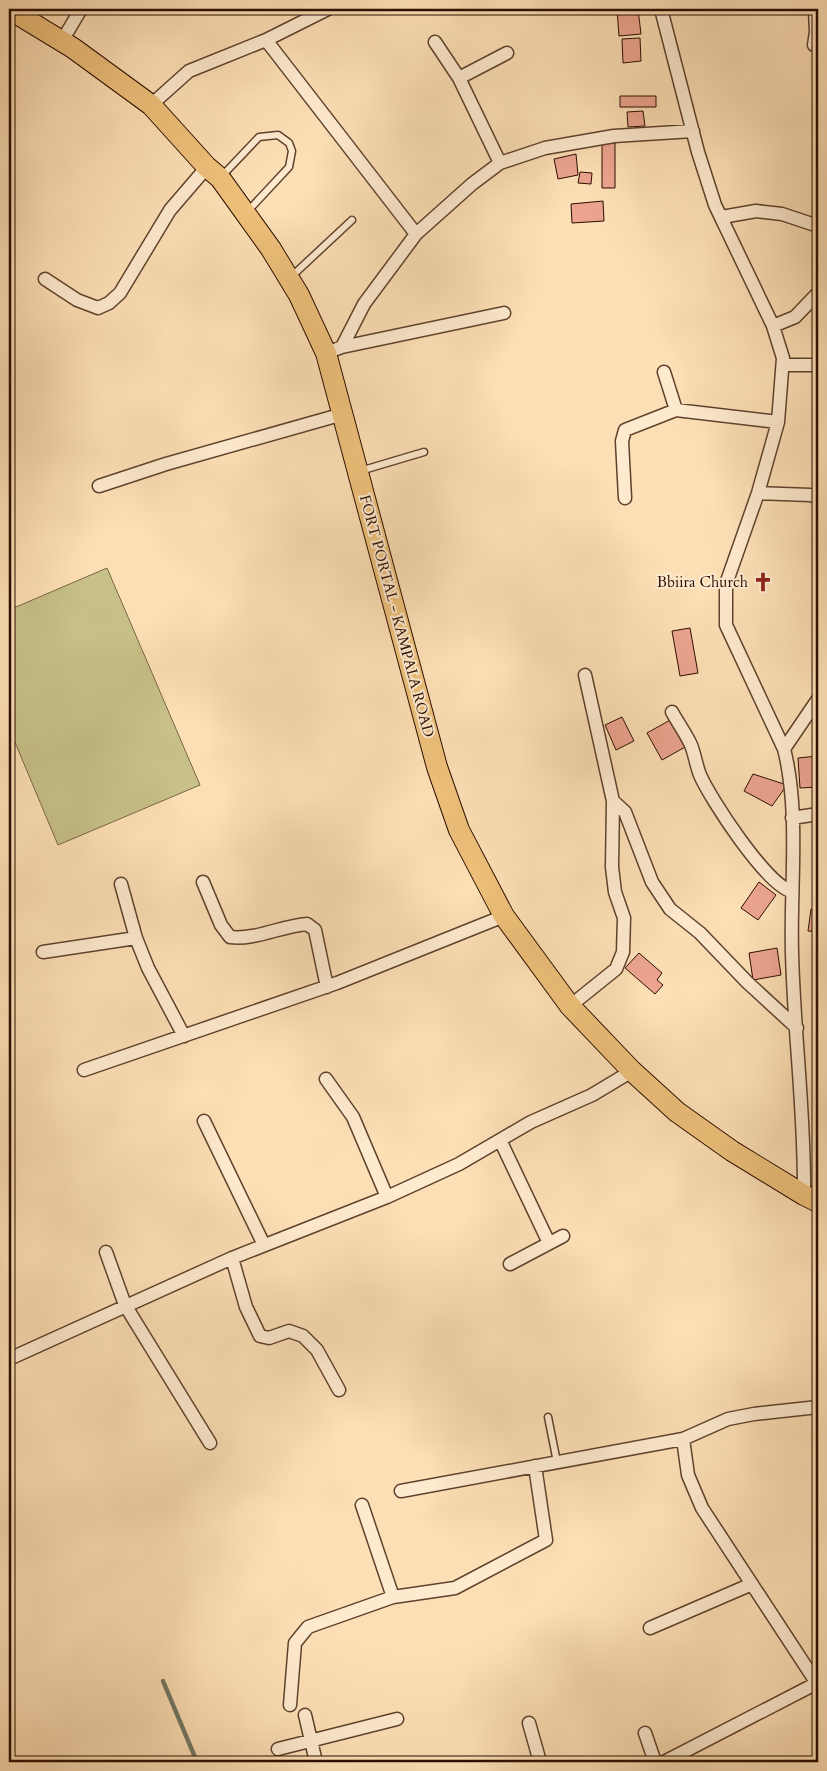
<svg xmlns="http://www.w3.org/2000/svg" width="827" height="1771" viewBox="0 0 827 1771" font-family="Cardo,serif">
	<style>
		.green { fill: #c7c088; stroke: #786644 }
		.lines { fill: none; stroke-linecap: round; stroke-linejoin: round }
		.stream { stroke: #717765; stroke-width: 4.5 }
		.building { fill: #eca48f; stroke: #2a0d00 }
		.lane-casing { stroke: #5f422d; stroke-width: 9 }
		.street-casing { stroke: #5f422d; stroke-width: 15 }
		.primary-casing { stroke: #2a0d00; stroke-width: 22 }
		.lane { stroke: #feeacf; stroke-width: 6 }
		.street { stroke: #feeacf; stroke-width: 12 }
		.primary { stroke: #eec07a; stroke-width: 20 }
		.labels { text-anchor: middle; stroke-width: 4; stroke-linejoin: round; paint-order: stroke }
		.poi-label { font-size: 15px; fill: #2a0d00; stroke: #feeacf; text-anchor: end }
		.street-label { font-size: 15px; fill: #2a0d00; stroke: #feeacf }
	</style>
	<rect width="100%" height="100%" fill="#fddfb5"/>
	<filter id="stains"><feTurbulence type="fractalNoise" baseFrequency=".004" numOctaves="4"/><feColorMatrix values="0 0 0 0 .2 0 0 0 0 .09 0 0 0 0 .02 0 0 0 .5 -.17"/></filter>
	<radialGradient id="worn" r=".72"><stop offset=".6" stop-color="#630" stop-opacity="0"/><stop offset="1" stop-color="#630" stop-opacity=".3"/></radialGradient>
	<!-- green -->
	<path class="green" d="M107 568 200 785 58 845 9 728V610Z"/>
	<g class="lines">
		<!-- stream -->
		<path class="stream" d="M163 1681 197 1762"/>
	</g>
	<!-- building -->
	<path class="building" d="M617 9H638L641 34 619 36Z
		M640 38 641 61 623 63 622 39Z
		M620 96H656V107H620Z
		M643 111 645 126 628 127 627 112Z
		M602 143H615V188H602Z
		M576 154 578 175 558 179 554 159Z
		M580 172 592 173 591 184 578 183Z
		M603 201 604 221 572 223 571 204Z
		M690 628 698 673 680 676 672 631Z
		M622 717 634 741 616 750 605 725Z
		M672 719 687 746 662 760 647 733Z
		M818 756V787L800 788 798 758Z
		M753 774 787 785 772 806 744 791Z
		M759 882 776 895 758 920 741 908Z
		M811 909 818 910V932L808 931Z
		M777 948 781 975 753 980 749 953Z
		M639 953 662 973 657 980 663 985 655 994 625 968Z"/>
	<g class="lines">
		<defs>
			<path id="lane" d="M221 177 259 137 278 135 289 143 292 151 289 167 247 212
				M292 276 352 220
				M360 471 424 452
				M548 1417 557 1462"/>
			<path id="street" d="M661 9 698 152 715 205 773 326 783 358 778 422 758 493 726 584V625L784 749C800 811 790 888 792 953 794 1034 805 1114 804 1195
				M266 40 416 234
				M62 41 81 9
				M435 42 459 78 500 163
				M814 45 816 32 815 9
				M459 78 507 53
				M151 105 189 71 266 40 328 9
				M722 217 756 211 782 214 818 226
				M45 279 77 300 98 308 109 303 120 293 170 210 207 167
				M773 326 795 317 818 293
				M342 347 504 313
				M326 353 342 347 364 304 416 234 472 184 500 163 545 148 614 136 693 131
				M783 365H818
				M664 372 676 410
				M99 486 166 464 343 414
				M758 493 810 495 818 497
				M625 498 622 441 625 430 676 410 778 422
				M672 712C678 723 686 734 691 745 695 755 696 765 700 775 711 800 766 884 791 891
				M784 749 818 699
				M613 801 625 812 652 882 670 909 700 933 747 982 797 1028
				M792 818 818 814
				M203 882 221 925 230 937C256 940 281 926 307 924L315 930 327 987
				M121 884 136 938 148 968 184 1036
				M43 952 136 938
				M570 1006 616 969 623 952 624 918 615 892 612 867 613 801 585 675
				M84 1070 337 983 504 916
				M326 1079 353 1117 387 1197
				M204 1121 264 1245
				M500 1140 549 1243
				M106 1252 125 1305 210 1443
				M232 1258 246 1307 260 1336 269 1338 289 1331 303 1336 317 1350 339 1390
				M510 1264 563 1236
				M9 1359 232 1258 387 1197 459 1164 531 1122 592 1095 632 1071
				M683 1439 688 1475 702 1508 818 1685
				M401 1491 683 1439 728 1419 754 1414 818 1407
				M362 1505 393 1597
				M650 1628 752 1584
				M290 1705 295 1643 308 1627 393 1597 455 1588 546 1540 535 1466
				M305 1715 316 1762
				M529 1723 540 1762
				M645 1733 655 1762
				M278 1749 397 1719
				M664 1762 817 1683"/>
			<path id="primary" d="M9 9 73 48 151 105 207 167 220 178 271 249 299 295 326 353 437 767 459 830 504 916 570 1006 632 1071 677 1112 732 1151 804 1195 818 1202"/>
		</defs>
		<!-- lane casing -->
		<use href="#lane" class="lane-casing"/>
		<!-- street casing -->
		<use href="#street" class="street-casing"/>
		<!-- primary casing -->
		<use href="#primary" class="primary-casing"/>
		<!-- lane -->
		<use href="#lane" class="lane"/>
		<!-- street -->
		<use href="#street" class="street"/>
		<!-- primary -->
		<use href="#primary" class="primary"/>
	</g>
	<!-- icons -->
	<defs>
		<symbol id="church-bare" viewBox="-9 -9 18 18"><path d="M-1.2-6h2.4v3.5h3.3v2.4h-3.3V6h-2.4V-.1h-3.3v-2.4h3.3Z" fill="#8f2418" stroke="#feeacf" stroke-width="2.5" paint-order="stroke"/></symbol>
	</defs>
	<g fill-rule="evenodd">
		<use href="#church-bare" x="749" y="568" width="28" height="28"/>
	</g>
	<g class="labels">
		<!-- poi labels -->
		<g class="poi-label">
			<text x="748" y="587">Bbiira Church</text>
		</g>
		<!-- street labels -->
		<g class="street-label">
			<text transform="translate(397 616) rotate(75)" y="5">FORT PORTAL - KAMPALA ROAD</text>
		</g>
	</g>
	<!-- margin -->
	<rect width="827" height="1771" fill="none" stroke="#fddfb5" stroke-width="30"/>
	<rect x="10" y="10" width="807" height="1751" fill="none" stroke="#2a0d00" stroke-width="2.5"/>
	<rect x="15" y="15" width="797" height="1741" fill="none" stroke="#2a0d00"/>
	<rect width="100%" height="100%" filter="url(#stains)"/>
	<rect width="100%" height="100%" fill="url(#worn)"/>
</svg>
